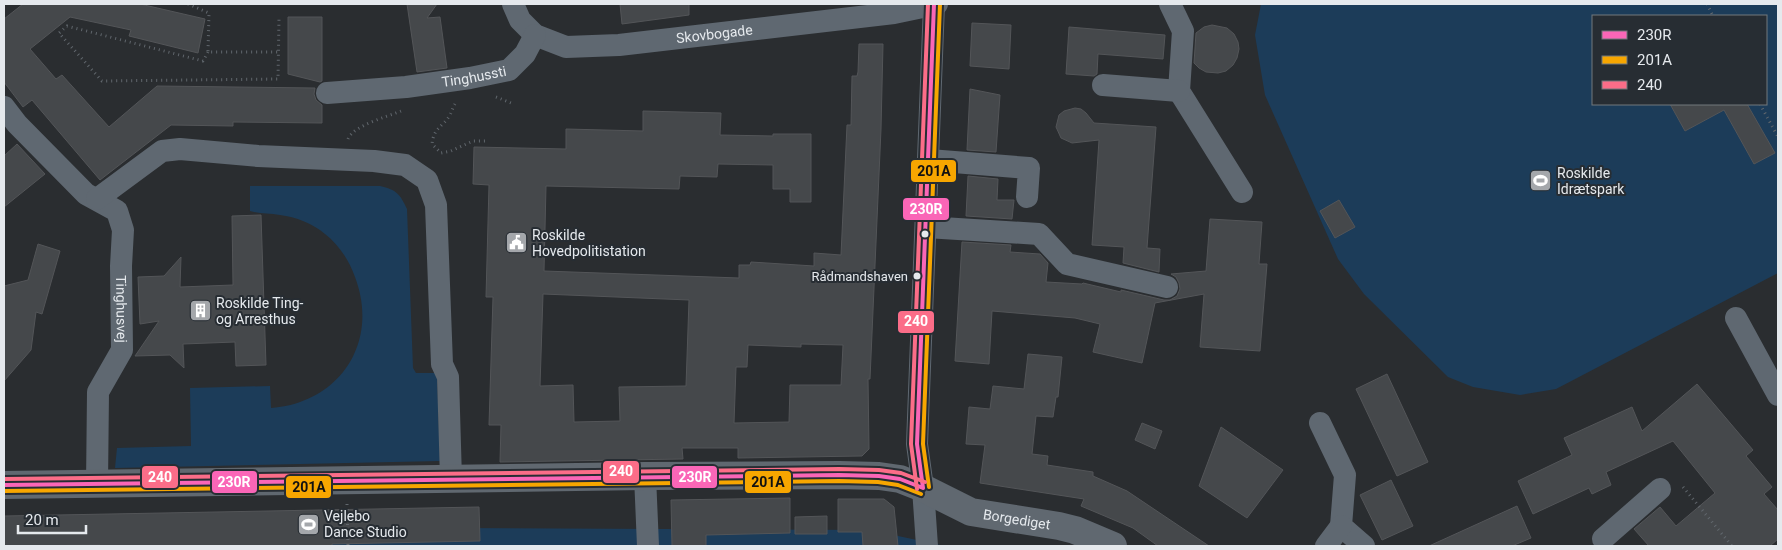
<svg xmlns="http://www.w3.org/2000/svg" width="1782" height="550" viewBox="0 0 1782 550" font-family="Roboto,sans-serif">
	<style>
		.green { fill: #1c3c59; fill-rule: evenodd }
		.building { fill: #45484b; stroke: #535558; fill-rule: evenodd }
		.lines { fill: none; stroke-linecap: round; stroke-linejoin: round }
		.path { stroke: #61676d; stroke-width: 3; stroke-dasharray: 1 4; stroke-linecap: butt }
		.minor { stroke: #5f6871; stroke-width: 22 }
		.major { stroke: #606870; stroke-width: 28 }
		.bus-1-casing { stroke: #272d33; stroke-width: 8 }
		.bus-2-casing { stroke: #272d33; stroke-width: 8 }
		.bus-3-casing { stroke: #272d33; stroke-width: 8 }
		.bus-1 { stroke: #fa66b7; stroke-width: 4 }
		.bus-2 { stroke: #f7a600; stroke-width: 4 }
		.bus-3 { stroke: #fb6d88; stroke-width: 4 }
		.bus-dot { fill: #e5e9ed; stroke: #272d33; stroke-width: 2 }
		.labels { text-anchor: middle; stroke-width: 4; stroke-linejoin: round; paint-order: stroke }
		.bus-label { font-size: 13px; fill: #e5e9ed; stroke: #272d33; text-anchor: end }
		.street-label { font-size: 14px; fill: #e5e9ed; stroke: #272d33 }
		.poi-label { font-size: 14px; fill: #e5e9ed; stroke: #272d33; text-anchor: start }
		.line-badge { stroke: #272d33; stroke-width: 2 }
		.badge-label { font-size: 14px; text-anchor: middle; font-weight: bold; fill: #fff }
		.pale-badge-label { font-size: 14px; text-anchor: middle; font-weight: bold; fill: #111 }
	</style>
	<rect width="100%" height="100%" fill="#2a2d30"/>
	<!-- green -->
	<path class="green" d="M1261 4H1778V273L1556 389 1520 395 1473 387 1448 377 1364 294 1338 259 1265 95 1255 35ZM1593 16H1766V104H1593Z
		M250 186H380C397 190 400 194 407 209L413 368 416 373H437L440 461 115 468 117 448 191 446 190 388 270 386 271 408C339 403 380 343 355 277 349 260 339 245 325 234 312 223 296 217 280 215 269 213 260 214 250 211Z
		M4 526 870 530 945 546H4Z"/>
	<!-- building -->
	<path class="building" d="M23 4H140L205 19 198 53 129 36 131 30 70 17 30 49 56 79 62 75 109 127 157 86 315 88 314 94 316 100 322 105V123L233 122V126L171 125 100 180 32 100 23 107 4 82V19Z
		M407 4H437L427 18 440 17 447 68 417 72Z
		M620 4H689V15L622 24Z
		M288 17H322V81L320 82 288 74Z
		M972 23 1011 25 1009 69 970 66Z
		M1212 25 1227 28 1234 34 1238 42 1239 49 1237 58 1233 65 1226 71 1218 73 1206 72 1199 68 1194 63 1196 33 1204 27Z
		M1069 27 1165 35 1163 59 1098 54 1097 74 1094 76 1066 74Z
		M859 44H883L881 129 870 379H868L869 449 862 456 738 458V448H682L683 459 500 462 501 425H489L493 297H486L489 185 473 184 474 147 566 149V129L643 131V111L721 113 720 135 773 136V134H811V202H790V189H773V165L718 164 717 177 680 176 679 189 546 186 544 271 739 278V265H750L751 262 814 266V253L841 255 847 125H851L852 76H857L858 72ZM543 294 689 300 686 386 619 387 620 421 574 422 573 385 540 386ZM801 344 843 345 841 385H790L789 422 734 423 736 367H747L748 345 801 347Z
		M970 89 1000 95 996 152 967 150Z
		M1670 104H1747L1775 153 1754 164 1724 110 1685 131Z
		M1075 108 1081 109 1086 113 1094 123 1156 127 1147 248 1160 249 1159 272 1123 263 1124 247 1092 245 1099 140 1072 143 1061 138 1056 127 1059 115 1064 111Z
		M17 144 45 174 4 207V156Z
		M968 176 998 179 997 200H1014L1012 219 966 216Z
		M1339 200 1355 227 1335 238 1320 211Z
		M261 215 266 365 236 366 235 342 183 344 184 368 170 355 135 356 159 321 140 324 138 277 164 276 181 257 180 287 233 285 232 216Z
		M1210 219 1262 222 1259 264H1267L1260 351 1200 347 1204 294 1155 303 1142 363 1093 352 1100 324 1075 318 992 311 989 364 955 361 962 242 1011 245 1010 252 1040 254 1048 263 1046 282 1082 284 1083 283 1121 292V290L1164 300H1170L1177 296 1180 289 1179 283 1176 277 1171 274 1206 271Z
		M38 244 60 251 42 314 36 312 31 350 4 381V286L28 280Z
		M1028 354 1062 357 1058 397H1056L1053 417 1036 416 1032 454 1048 456 1047 465 1093 472V476L1127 491 1209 546H1158L1133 528 1081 506 1084 499 980 483 985 445 966 444 969 407 990 409 993 386 1024 389Z
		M1387 374 1428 462 1397 476 1356 389Z
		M1697 384 1753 450 1746 456 1772 487 1764 494 1778 510V539L1770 546H1649L1634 529 1660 507 1676 526 1715 493 1673 441 1606 472 1611 485 1592 494 1589 488 1533 514 1518 481 1572 455 1564 438 1632 407 1642 431Z
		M1142 423 1162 431 1155 449 1135 440Z
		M1221 427 1283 470 1247 518 1199 486Z
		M1391 480 1413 526 1382 540 1360 495Z
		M790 498V533L706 535V546H672L671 500Z
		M838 499H884L894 507 898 546H863L862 532H838Z
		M1517 506 1531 538 1512 546H1429Z
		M479 507 480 541 332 544V546H100V545L4 546V516Z
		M827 516V534H795V517Z"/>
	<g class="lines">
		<!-- path -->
		<path class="path" d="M188 4 209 13 208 52H279
			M1707 4 1713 16
			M208 52 203 61 67 26 59 33 102 81 278 79 279 18
			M496 97 511 103
			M455 104C453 107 452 111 450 115 442 128 434 127 432 144L441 153 451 151 473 141H487
			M1760 104 1778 137
			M348 139C354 125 387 117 401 111
			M1683 487 1732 546
			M347 504 348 546"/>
		<!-- minor -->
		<g class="minor">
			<path id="s1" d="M513 4 520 20 535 35 566 47 619 45 894 13 937 4"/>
			<path d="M1170 4 1183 31 1179 91 1242 192"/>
			<path d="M1103 85 1179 91"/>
			<path id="s2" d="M327 93 406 87 470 78 509 70 525 54 535 35"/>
			<path id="s3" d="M4 107 17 124 86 194 117 211 123 230 121 266 122 350 98 392 97 485"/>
			<path d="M929 160 1029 168 1027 197"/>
			<path d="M97 199 162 151 180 149 258 156 374 161 405 165 427 180 436 205 442 364 448 377 451 479"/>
			<path d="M926 227 1039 234 1067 264 1167 287"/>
			<path d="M1736 318 1778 395"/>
			<path d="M1320 423 1345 475 1341 526 1364 546"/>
			<path d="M645 476 648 546"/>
			<path d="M1603 539 1660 489"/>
			<path d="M927 546 923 488 917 444 934 4"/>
			<path d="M1326 546 1341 526"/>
		</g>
		<!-- major -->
		<path class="major" id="s4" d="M4 485 645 476 839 475 879 476 900 479 923 488 971 512 1059 526 1075 530 1113 546"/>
		<defs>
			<path id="bus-1" d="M4 485 839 475 879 476 900 479 923 488
				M923 488 917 444 934 4"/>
			<path id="bus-2" d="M929 487 923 444 940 4
				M4 491 839 481 878 482 898 485 921 494"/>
			<path id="bus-3" d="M4 479 839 469 879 470 901 473 925 482
				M917 489 911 444 928 4"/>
		</defs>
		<!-- bus-1 casing -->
		<use href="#bus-1" class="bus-1-casing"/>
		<!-- bus-2 casing -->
		<use href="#bus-2" class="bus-2-casing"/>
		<!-- bus-3 casing -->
		<use href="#bus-3" class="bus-3-casing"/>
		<!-- bus-1 -->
		<use href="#bus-1" class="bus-1"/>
		<!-- bus-2 -->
		<use href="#bus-2" class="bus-2"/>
		<!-- bus-3 -->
		<use href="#bus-3" class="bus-3"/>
	</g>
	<!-- icons -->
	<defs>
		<symbol id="stadium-square" viewBox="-11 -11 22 22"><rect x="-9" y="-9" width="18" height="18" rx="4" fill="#a4a7ab" stroke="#272d33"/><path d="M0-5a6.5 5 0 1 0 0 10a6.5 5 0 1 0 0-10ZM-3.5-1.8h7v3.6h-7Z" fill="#fff"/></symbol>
		<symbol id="civic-square" viewBox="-11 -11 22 22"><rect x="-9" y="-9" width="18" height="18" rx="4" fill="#a4a7ab" stroke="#272d33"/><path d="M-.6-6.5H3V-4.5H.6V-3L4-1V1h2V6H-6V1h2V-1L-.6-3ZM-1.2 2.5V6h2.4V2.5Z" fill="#fff"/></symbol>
		<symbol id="building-square" viewBox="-11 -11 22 22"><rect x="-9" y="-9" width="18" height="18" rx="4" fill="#a4a7ab" stroke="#272d33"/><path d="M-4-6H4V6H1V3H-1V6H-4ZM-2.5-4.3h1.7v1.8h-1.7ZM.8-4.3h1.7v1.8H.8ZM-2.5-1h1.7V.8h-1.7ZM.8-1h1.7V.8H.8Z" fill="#fff"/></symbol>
	</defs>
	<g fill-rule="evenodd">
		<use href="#stadium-square" x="1528" y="168" width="25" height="25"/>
		<use href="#civic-square" x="504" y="230" width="25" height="25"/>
		<use href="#building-square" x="188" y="298" width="25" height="25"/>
		<use href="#stadium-square" x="296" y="512" width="25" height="25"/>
	</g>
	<!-- markers -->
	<g class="bus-dot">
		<circle cx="925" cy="234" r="4.5"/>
		<circle cx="917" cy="276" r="4.5"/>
	</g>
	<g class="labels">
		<!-- bus labels -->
		<g class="bus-label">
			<text x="908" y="281">Rådmandshaven</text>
		</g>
		<!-- street labels -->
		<g class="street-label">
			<text dy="5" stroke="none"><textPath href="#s1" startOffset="221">Skovbogade</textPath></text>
			<text dy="5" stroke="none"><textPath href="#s2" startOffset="148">Tinghussti</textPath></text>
			<text dy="5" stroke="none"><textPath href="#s3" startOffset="254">Tinghusvej</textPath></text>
			<text dy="5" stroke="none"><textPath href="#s4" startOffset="1021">Borgediget</textPath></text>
		</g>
		<!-- poi labels -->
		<g class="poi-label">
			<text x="1557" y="178">Roskilde<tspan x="1557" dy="16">Idrætspark</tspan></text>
			<text x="532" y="240">Roskilde<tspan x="532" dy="16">Hovedpolitistation</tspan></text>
			<text x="216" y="308">Roskilde Ting-<tspan x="216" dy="16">og Arresthus</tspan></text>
			<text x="324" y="521">Vejlebo<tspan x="324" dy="16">Dance Studio</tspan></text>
		</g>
	</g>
	<g class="line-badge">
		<rect x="910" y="159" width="47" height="24" rx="5" fill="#f7a600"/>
		<rect x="902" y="197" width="48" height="24" rx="5" fill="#fa66b7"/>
		<rect x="897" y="310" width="38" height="24" rx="5" fill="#fb6d88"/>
		<rect x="602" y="460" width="38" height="24" rx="5" fill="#fb6d88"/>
		<rect x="671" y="465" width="47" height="24" rx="5" fill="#fa66b7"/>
		<rect x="141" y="465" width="38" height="24" rx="5" fill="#fb6d88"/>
		<rect x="744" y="470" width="48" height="24" rx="5" fill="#f7a600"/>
		<rect x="211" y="470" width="47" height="24" rx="5" fill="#fa66b7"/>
		<rect x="285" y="475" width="47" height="24" rx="5" fill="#f7a600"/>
	</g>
	<g class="badge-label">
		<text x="926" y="214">230R</text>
		<text x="916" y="326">240</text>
		<text x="621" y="476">240</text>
		<text x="695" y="482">230R</text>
		<text x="160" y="482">240</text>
		<text x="234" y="487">230R</text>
	</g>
	<g class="pale-badge-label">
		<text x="934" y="176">201A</text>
		<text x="768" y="487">201A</text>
		<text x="309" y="492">201A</text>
	</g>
	<!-- border -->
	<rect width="1782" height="550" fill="none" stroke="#e5e9ed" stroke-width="10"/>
	<!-- legend -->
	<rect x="1592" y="15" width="175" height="90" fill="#272d33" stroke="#73787d"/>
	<rect x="1602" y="31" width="25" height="8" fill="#fa66b7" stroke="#73787d"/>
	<text x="1637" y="40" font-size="15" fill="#e5e9ed">230R</text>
	<rect x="1602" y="56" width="25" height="8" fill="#f7a600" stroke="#73787d"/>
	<text x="1637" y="65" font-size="15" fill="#e5e9ed">201A</text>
	<rect x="1602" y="81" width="25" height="8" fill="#fb6d88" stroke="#73787d"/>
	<text x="1637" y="90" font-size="15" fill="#e5e9ed">240</text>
	<!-- scale -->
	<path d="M18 525v8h68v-8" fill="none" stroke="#e5e9ed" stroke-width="2.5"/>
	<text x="25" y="525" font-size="15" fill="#e5e9ed" stroke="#272d33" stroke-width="4" paint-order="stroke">20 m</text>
</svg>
